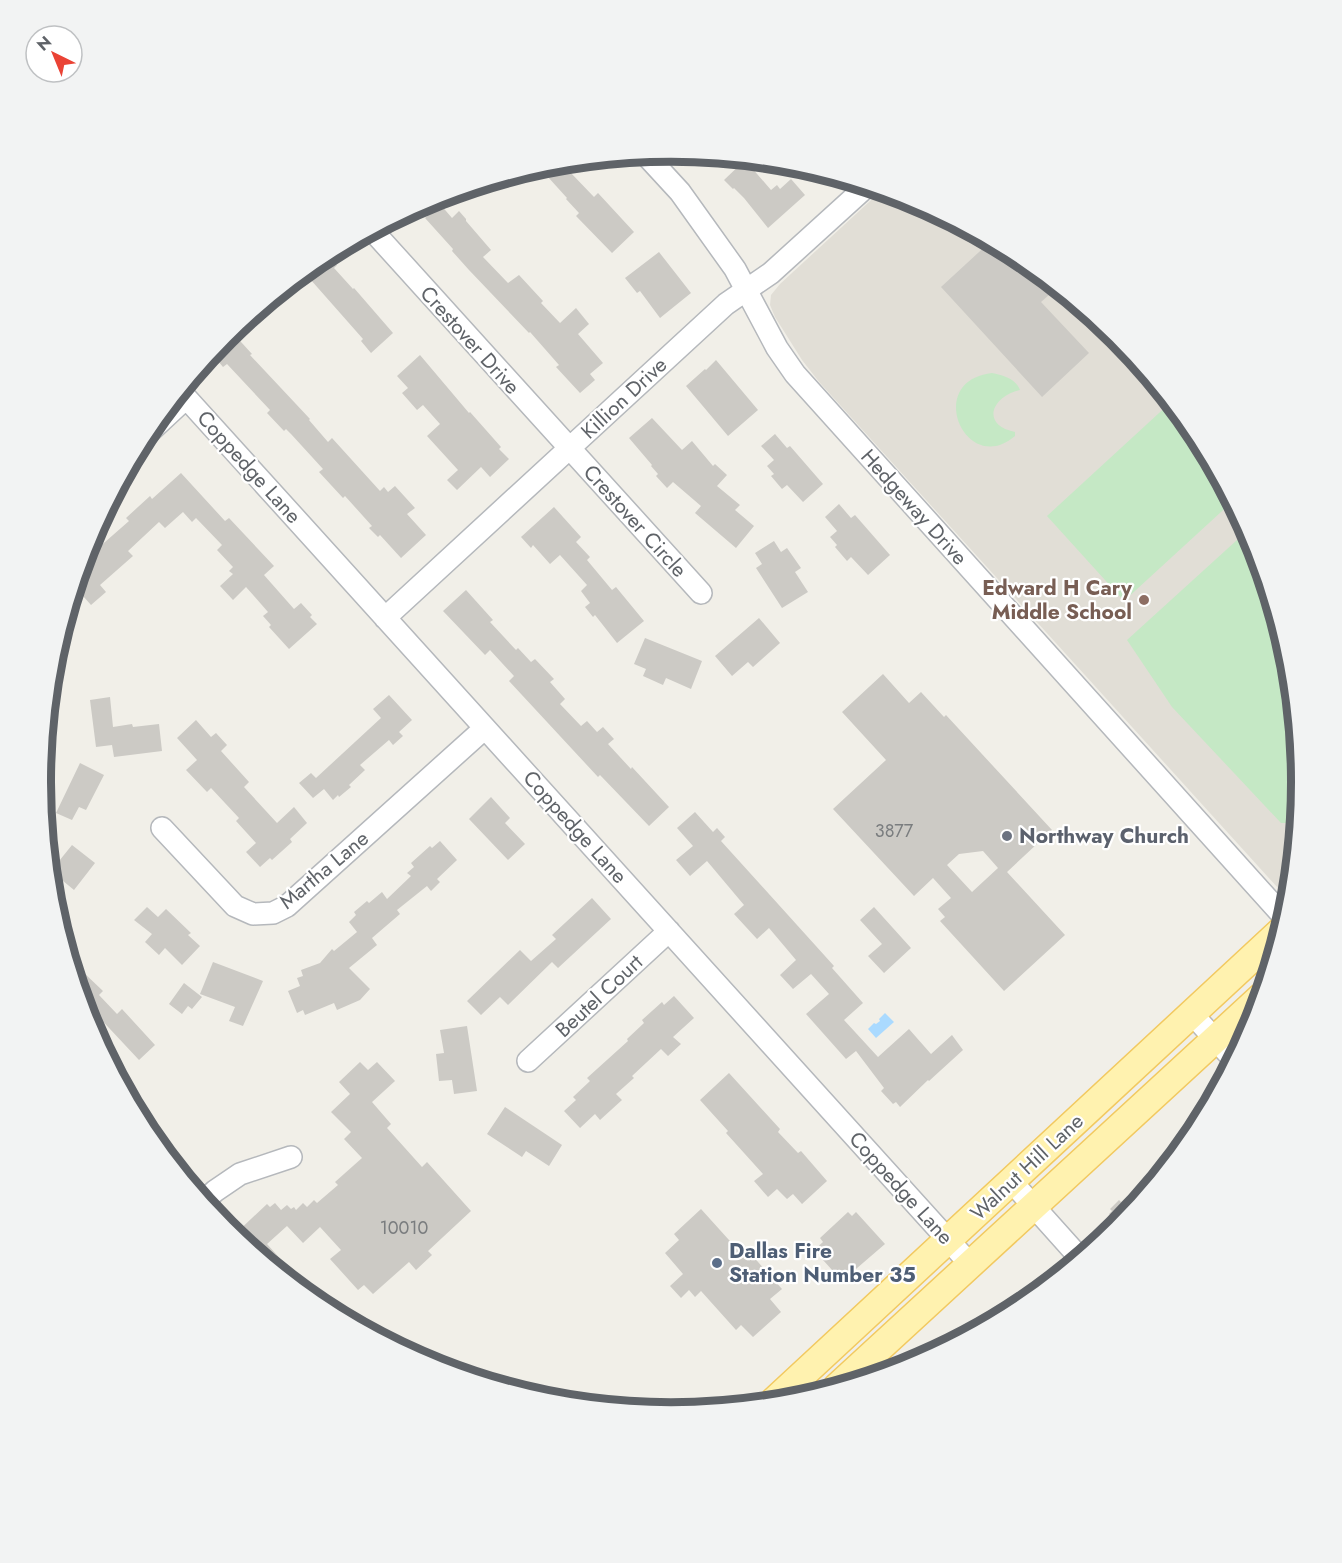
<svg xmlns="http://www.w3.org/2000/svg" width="1342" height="1563" viewBox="0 0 1342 1563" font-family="Jost,sans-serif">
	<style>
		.education { fill: #e1ded6 }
		.green { fill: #c5e8c5 }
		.water { fill: #aadaff }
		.building { fill: #cccac5; fill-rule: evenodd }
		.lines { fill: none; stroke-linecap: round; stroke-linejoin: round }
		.minor-casing { stroke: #b5b8bc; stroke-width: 24 }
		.major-casing { stroke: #f2c960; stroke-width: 30 }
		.minor { stroke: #fff; stroke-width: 21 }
		.major { stroke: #fff2af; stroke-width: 27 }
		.education-dot { fill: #8d6e63; stroke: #fff; stroke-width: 2 }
		.worship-dot { fill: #6b7280; stroke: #fff; stroke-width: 2 }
		.service-dot { fill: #5c6f8a; stroke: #fff; stroke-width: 2 }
		.labels { text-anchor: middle; stroke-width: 4.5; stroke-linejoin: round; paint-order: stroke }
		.number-label { font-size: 18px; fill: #7a7d7f }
		.street-label { font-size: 21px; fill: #5f6368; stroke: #fff }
		.education-label { font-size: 21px; font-weight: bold; fill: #785e54; stroke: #fff; text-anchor: end }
		.worship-label { font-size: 21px; font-weight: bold; fill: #5b616d; stroke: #fff; text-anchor: start }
		.service-label { font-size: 21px; font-weight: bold; fill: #4e5e75; stroke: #fff; text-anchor: start }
		.rim { fill: none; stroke: #5f6368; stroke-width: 8 }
	</style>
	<rect width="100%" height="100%" fill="#f1efe8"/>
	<!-- education -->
	<path class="education" d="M882 190 913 199 1022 257 1117 336 1195 432 1254 541 1289 659 1301 782 1290 897 1286 896 1278 888 820 383 802 360 775 317 770 305 771 295 780 284Z"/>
	<!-- green -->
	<path class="green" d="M992 373C1003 375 1016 379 1020 390 992 396 980 425 1015 432V436C966 478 923 381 992 373Z
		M1171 402 1195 432 1233 501 1124 601 1047 516Z
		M1248 530 1254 541 1289 659 1301 782 1297 823H1281L1172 707 1127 640Z"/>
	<!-- water -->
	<path class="water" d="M885 1013 894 1022 876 1038 868 1029 874 1023 876 1024 880 1021 879 1019Z"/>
	<!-- building -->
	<path class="building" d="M584 160 570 172 594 197 598 193 634 232 612 253 576 216 579 213 566 199 567 198 538 166 548 163Z
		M745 160 771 190 777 185 780 189 791 179 805 195 768 228 744 198 734 188 733 189 724 180Z
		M440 204 452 218 459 211 466 219V221L491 250 483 257 508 283 519 275 543 301 541 303 560 323 576 308 589 324 578 334 603 363 590 374 595 380 580 393 556 367 559 365 530 332 529 333 469 270 452 251 453 249 425 218Z
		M991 241 1022 257 1058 287 1041 302 1089 353 1042 397 941 287Z
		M659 252 691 293 660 318 640 291 637 293 625 278Z
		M327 254 337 265 334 268 353 289 354 288 393 333 371 353 361 341 363 339 303 271Z
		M231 331 252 354 250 355 310 419 309 420 328 442 332 438 380 491 384 487 388 492 395 486 415 508 407 514 426 535 401 558 380 535 378 537 369 528 372 526 345 496 343 498 319 472 323 469 291 434 286 429 284 431 267 413 270 410 227 364 223 367 211 353Z
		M420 355 469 413 470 412 501 447 499 449 509 459 490 477 481 467 457 490 447 480 458 470 427 436 440 424 423 405 417 410 402 393 408 388 397 376Z
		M716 360 758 410 728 436 686 386 705 369 706 370Z
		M652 418 682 450 692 441 713 466 715 464 727 475 717 486 740 505 735 510 754 526 736 548 695 513 701 506 673 482 667 488 656 476 658 474 651 466 652 465 629 438Z
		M775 434 787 448 790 446 823 484 803 502 787 485 782 489 771 476 774 474 767 466 774 460 761 446Z
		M181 473 225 521 229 518 274 566 264 575 294 609 301 603 312 615 310 617 317 624 289 649 269 627 271 625 263 616 268 612 246 587 233 600 220 586 233 574 229 571 233 567 217 550 222 545 196 518 192 522 183 512 165 528 159 522 128 551 133 556 100 585 106 592 91 605 75 587 86 577 80 570 84 555 94 546 97 549 129 521 126 518 150 496 152 499Z
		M839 504 851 518 855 515 890 555 868 575 851 557 847 561 835 547 837 545 830 537 837 531 825 517Z
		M554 507 581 537 576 542 590 557 587 560 612 590 616 587 644 621 617 643 595 615 593 617 585 607 590 603 581 591 587 585 560 555 550 564 533 545 531 548 521 537Z
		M774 541 781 552 787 548 801 568 795 572 808 592 782 608 756 568 762 564 755 553Z
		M466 590 493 620 490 622 516 650 518 648 531 662 535 659 554 679 550 682 565 699 560 704 581 726 587 721 597 732 603 727 614 739 608 744 631 769 632 767 669 807 649 826 600 775 598 777 509 681 514 676 490 650 485 655 443 611Z
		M759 618 780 643 753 667 748 662 732 676 715 656Z
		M645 638 702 661 691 689 666 678 663 685 643 676 646 669 634 664Z
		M883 674 909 703 921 692 944 717 946 715 1052 830 1007 872 1065 935 1004 991 940 921 945 917 938 909 951 898 933 878 914 896 833 809 886 760 842 712ZM983 851 998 868 972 892 947 865 959 854Z
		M389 695 412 720 399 732 403 736 393 745 389 740 360 765 365 770 349 785 351 787 339 797 338 795 333 800 324 789 313 798 299 783 311 773 316 778 381 718 373 709Z
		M110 697 113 727 132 724 133 727 159 724 162 751 114 757 112 745 96 747 90 700Z
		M196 720 211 737 216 733 227 745 221 751 249 782 244 787 277 823 294 807 307 823 290 839 292 842 272 860 270 858 260 867 246 852 256 843 236 821 239 818 211 788 207 792 186 770 197 760 177 738Z
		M80 763 104 775 86 810 79 807 72 820 56 813Z
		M491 797 510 818 505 823 525 844 508 860 469 819Z
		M695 812 713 832 717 828 725 837 721 841 834 966 832 968 863 1003 844 1020 878 1057 909 1029 931 1054 952 1035 963 1050 929 1081 928 1080 900 1107 896 1102 893 1104 881 1091 884 1088 856 1051 846 1059 806 1014 829 994 811 974 793 989 780 975 796 960 769 928 757 939 734 914 744 905 707 861 690 876 676 860 693 846 677 828Z
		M440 841 457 860 437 879 440 882 431 891 427 886 397 910 400 914 372 938 377 945 349 968 370 989 360 1000 337 1010 334 1003 305 1015 303 1010 297 1013 288 991 300 986 297 978 303 976 301 970 320 963 332 949 334 951 357 932 349 922 356 915 354 912 367 901 369 903 382 892 387 899 411 876 407 873 414 867 411 863 430 846 432 848Z
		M72 845 95 863 74 890 51 871Z
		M592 898 611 919 558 968 552 962 508 1005 500 997 481 1015 467 1001 520 950 531 961 556 939 552 935Z
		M147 907 158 917 166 909 191 933 188 935 200 946 182 965 165 948 159 955 145 942 152 934 134 920Z
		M874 907 911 948 884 973 868 956 882 944 860 920Z
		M213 962 263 981 243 1026 229 1021 235 1007 200 994Z
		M82 971 103 991 99 995 117 1014 122 1009 155 1045 139 1060 81 998 75 978Z
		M184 983 202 997 192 1009 188 1006 182 1014 169 1004Z
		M674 996 694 1018 673 1037 681 1044 668 1056 661 1049 632 1076 634 1078 616 1094 622 1100 600 1120 595 1114 580 1128 564 1111 576 1100 573 1097 590 1081 587 1078 628 1041 627 1039 644 1023 642 1020 662 1002 664 1005Z
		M467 1026 477 1091 454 1094 452 1080 439 1081 436 1054 444 1053 440 1030Z
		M360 1062 368 1070 377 1062 395 1081 372 1102 391 1124 387 1128 422 1167 427 1162 471 1211 428 1251 432 1255 416 1270 409 1262 373 1294 364 1285 358 1290 330 1259 341 1250 320 1227 303 1243 287 1226 267 1244 293 1273 287 1278 234 1235 267 1204 270 1207 275 1203 281 1210 287 1205 291 1209 294 1207 296 1210 303 1203 307 1207 314 1200 317 1203 338 1185 335 1182 362 1158 344 1139 351 1132 331 1112 350 1094 339 1082Z
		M729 1073 780 1129 778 1132 798 1153 801 1151 827 1181 802 1204 793 1194 787 1199 777 1189 768 1197 754 1181 763 1174 726 1133 728 1131 700 1100Z
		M505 1107 562 1145 549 1166 526 1151 522 1157 487 1134Z
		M1146 1180 1151 1185 1119 1225 1109 1214 1112 1211 1110 1209 1119 1200 1121 1202Z
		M701 1209 738 1250 743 1245 782 1289 770 1299 781 1312 753 1337 741 1325 736 1330 701 1291 695 1297 689 1290 681 1298 670 1286 683 1274 665 1253 679 1240 674 1234Z
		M848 1212 852 1216 856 1212 885 1244 842 1281 814 1250 823 1242 820 1238Z"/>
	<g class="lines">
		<defs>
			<path id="minor" d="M645 154 680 192 735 269 777 348 795 374 1285 918
				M372 230 701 593
				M180 391 970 1264
				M144 437 186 398
				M385 618 726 304 771 273 868 185
				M162 828 235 906 253 914 273 913 287 906 485 728
				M1192 1014 1234 1060
				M528 1061 669 931
				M1011 1181 1080 1258
				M204 1201 215 1191 240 1174 291 1157"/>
			<path id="major" d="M837 1387 1261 997
				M773 1402 1281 931"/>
		</defs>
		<!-- minor casing -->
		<use href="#minor" class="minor-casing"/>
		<!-- major casing -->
		<use href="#major" class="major-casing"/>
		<!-- minor -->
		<use href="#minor" class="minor"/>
		<!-- major -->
		<use href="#major" class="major"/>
	</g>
	<!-- markers -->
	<circle class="education-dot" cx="1144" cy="600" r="6"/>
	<circle class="worship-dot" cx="1007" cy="836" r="6"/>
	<circle class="service-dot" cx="717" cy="1263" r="6"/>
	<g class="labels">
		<!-- number labels -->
		<g class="number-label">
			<text x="894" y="837">3877</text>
			<text x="404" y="1234">10010</text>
		</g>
		<!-- street labels -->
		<g class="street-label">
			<text transform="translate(470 340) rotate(48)" y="7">Crestover Drive</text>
			<text transform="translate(624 398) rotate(-43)" y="7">Killion Drive</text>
			<text transform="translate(249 467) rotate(48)" y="7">Coppedge Lane</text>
			<text transform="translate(914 507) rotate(48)" y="7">Hedgeway Drive</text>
			<text transform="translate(635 521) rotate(48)" y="7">Crestover Circle</text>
			<text transform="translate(575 827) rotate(48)" y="7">Coppedge Lane</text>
			<text transform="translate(324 870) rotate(-40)" y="7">Martha Lane</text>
			<text transform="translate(599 996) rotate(-43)" y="7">Beutel Court</text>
			<text transform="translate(1027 1167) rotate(-43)" y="7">Walnut Hill Lane</text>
			<text transform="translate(901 1188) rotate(48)" y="7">Coppedge Lane</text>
		</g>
		<!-- education labels -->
		<g class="education-label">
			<text x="1132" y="595">Edward H Cary<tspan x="1132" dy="24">Middle School</tspan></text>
		</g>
		<!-- worship labels -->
		<g class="worship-label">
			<text x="1019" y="843">Northway Church</text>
		</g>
		<!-- service labels -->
		<g class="service-label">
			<text x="729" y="1258">Dallas Fire<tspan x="729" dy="24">Station Number 35</tspan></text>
		</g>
	</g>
	<!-- crop -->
	<path d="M0 0H1342V1563H0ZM51 782a620 620 0 1 1 1240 0a620 620 0 1 1-1240 0Z" fill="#f2f3f3" fill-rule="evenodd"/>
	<path class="rim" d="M51 782a620 620 0 1 1 1240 0a620 620 0 1 1-1240 0Z"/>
	<!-- north arrow -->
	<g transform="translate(54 54) rotate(317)"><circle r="28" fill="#ffffff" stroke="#bfc1c3" stroke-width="1.5"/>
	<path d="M0-4.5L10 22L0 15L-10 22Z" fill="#ea4335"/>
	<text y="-9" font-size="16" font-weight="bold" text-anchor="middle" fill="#5f6368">N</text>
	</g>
</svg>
